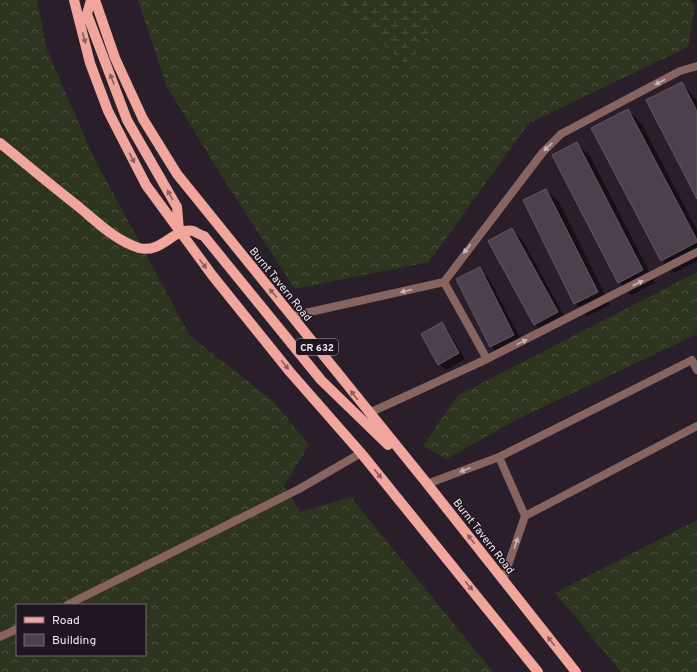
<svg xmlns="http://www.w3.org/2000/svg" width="697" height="672" viewBox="0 0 697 672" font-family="Overpass,sans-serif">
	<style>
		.forest { fill: url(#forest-crowns); fill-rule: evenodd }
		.wetland { fill: url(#wetland-marsh) }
		.shadow { fill: #0007 }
		.building { fill: #4c404c; stroke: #655966 }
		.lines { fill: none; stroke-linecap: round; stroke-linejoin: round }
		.lane { stroke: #886460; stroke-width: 8 }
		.primary { stroke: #f0a69d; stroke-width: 10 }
		.oneway { fill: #885e5e }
		.oneway2 { fill: #c6b4b6 }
		.labels { text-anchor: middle; stroke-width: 3; stroke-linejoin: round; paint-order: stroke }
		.shield { fill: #1f1520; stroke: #b1a9b2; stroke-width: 1 }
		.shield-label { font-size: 10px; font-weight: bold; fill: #f0e9f0 }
		.street-label { font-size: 11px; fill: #f0e9f0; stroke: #1f1520 }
	</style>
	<defs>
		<pattern id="forest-crowns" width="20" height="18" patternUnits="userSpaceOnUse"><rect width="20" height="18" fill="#2d351f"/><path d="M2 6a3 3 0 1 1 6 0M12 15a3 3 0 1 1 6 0" fill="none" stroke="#4c5240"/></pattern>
		<pattern id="wetland-marsh" width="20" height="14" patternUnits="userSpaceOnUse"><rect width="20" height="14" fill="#2d351f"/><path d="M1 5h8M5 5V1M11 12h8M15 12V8" fill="none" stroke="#4c5240"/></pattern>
	</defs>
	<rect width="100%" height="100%" fill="#291e29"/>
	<!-- forest -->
	<path class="forest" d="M0 0H37L47 50 93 156 190 336 274 402 309 445 284 486 300 512 351 497 493 672H0ZM17 605H145V655H17Z
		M138 0H334L408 65 449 0H690L695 5 688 47 529 123 429 262 295 289 217 169 166 85Z
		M697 272V334L518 419 446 459 423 446 457 396Z
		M697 520V672H621L555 593Z"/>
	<!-- wetland -->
	<path class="wetland" d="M334 0H449L408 66Z"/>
	<!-- shadow -->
	<path class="shadow" d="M682 83 697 101V197Z
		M628 110 641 123 697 230V261L674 273 662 261Z
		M577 143 590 156 655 283 631 295 619 282Z
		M546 190 559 202 610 305 587 316 575 303Z
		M512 229 522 239 567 321 544 334 535 324Z
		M479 269 489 278 523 344 501 356 491 346Z
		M441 324 448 330 465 359 446 370 439 364Z"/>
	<!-- building -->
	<path class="building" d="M682 82 697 111V199L646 100Z
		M628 109 697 240V242L661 261 591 128Z
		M577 142 643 270 618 283 552 155Z
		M546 189 598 292 574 304 523 200Z
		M512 228 558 312 534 325 488 241Z
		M480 267 514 335 490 347 456 279Z
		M442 322 459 353 438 365 421 334Z"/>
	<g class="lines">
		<!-- lane -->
		<path class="lane" d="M444 282 487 359
			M292 316 444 282 543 152 561 134 680 71 697 66
			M369 413 487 359 697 252
			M499 457 692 360 697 370
			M427 484 499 457 525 516 503 580
			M525 516 697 426
			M67 605 299 489 361 453
			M0 637 17 629"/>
		<!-- primary -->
		<path class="primary" d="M74 0 90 63 108 111 146 185 212 275 290 372 361 453 538 672
			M91 0 87 14 127 120 177 207 179 230
			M95 0 115 58 143 119 177 174 425 481 576 672
			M0 143C26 164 52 186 79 207 97 222 116 241 139 248 162 254 174 227 193 231 196 232 200 235 204 236L321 380 388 445"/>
	</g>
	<!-- one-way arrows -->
	<defs><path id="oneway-solid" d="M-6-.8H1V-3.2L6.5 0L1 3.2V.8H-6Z"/></defs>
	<g class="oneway">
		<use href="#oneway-solid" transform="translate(84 38) rotate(75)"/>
		<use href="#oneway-solid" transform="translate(112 79) rotate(-111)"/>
		<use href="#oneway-solid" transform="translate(132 158) rotate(63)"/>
		<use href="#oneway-solid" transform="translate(170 195) rotate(-120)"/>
		<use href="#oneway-solid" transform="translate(203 264) rotate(53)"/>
		<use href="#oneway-solid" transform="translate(273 293) rotate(-130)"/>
		<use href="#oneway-solid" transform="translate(285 365) rotate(51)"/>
		<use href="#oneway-solid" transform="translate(354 395) rotate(-128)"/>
		<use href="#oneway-solid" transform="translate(378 474) rotate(51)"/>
		<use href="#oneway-solid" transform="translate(471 539) rotate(-128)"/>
		<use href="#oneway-solid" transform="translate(469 586) rotate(51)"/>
		<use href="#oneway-solid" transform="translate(551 641) rotate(-128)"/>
	</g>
	<g class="oneway2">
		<use href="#oneway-solid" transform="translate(660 82) rotate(152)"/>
		<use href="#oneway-solid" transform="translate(548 147) rotate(136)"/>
		<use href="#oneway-solid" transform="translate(467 249) rotate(128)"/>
		<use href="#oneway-solid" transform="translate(638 283) rotate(-27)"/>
		<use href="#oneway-solid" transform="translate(406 291) rotate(167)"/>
		<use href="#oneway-solid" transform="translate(522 342) rotate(-26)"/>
		<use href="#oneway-solid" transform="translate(465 470) rotate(159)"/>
		<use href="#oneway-solid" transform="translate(516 543) rotate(-71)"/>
	</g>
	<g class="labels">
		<!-- shield labels -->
		<rect class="shield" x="296" y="339" width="42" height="16" rx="3"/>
		<g class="shield-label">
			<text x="317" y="351">CR 632</text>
		</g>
		<!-- street labels -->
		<g class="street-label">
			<text transform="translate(281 284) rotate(51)" y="4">Burnt Tavern Road</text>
			<text transform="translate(484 536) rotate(52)" y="4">Burnt Tavern Road</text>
		</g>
	</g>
	<!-- legend -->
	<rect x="16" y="604" width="130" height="52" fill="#1f1520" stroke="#736a73"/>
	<rect x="24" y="617" width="20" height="6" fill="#f0a69d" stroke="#736a73"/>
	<text x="52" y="624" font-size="12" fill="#f0e9f0">Road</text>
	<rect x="24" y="634" width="20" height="12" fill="#4c404c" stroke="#736a73"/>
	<text x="52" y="644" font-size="12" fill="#f0e9f0">Building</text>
</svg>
